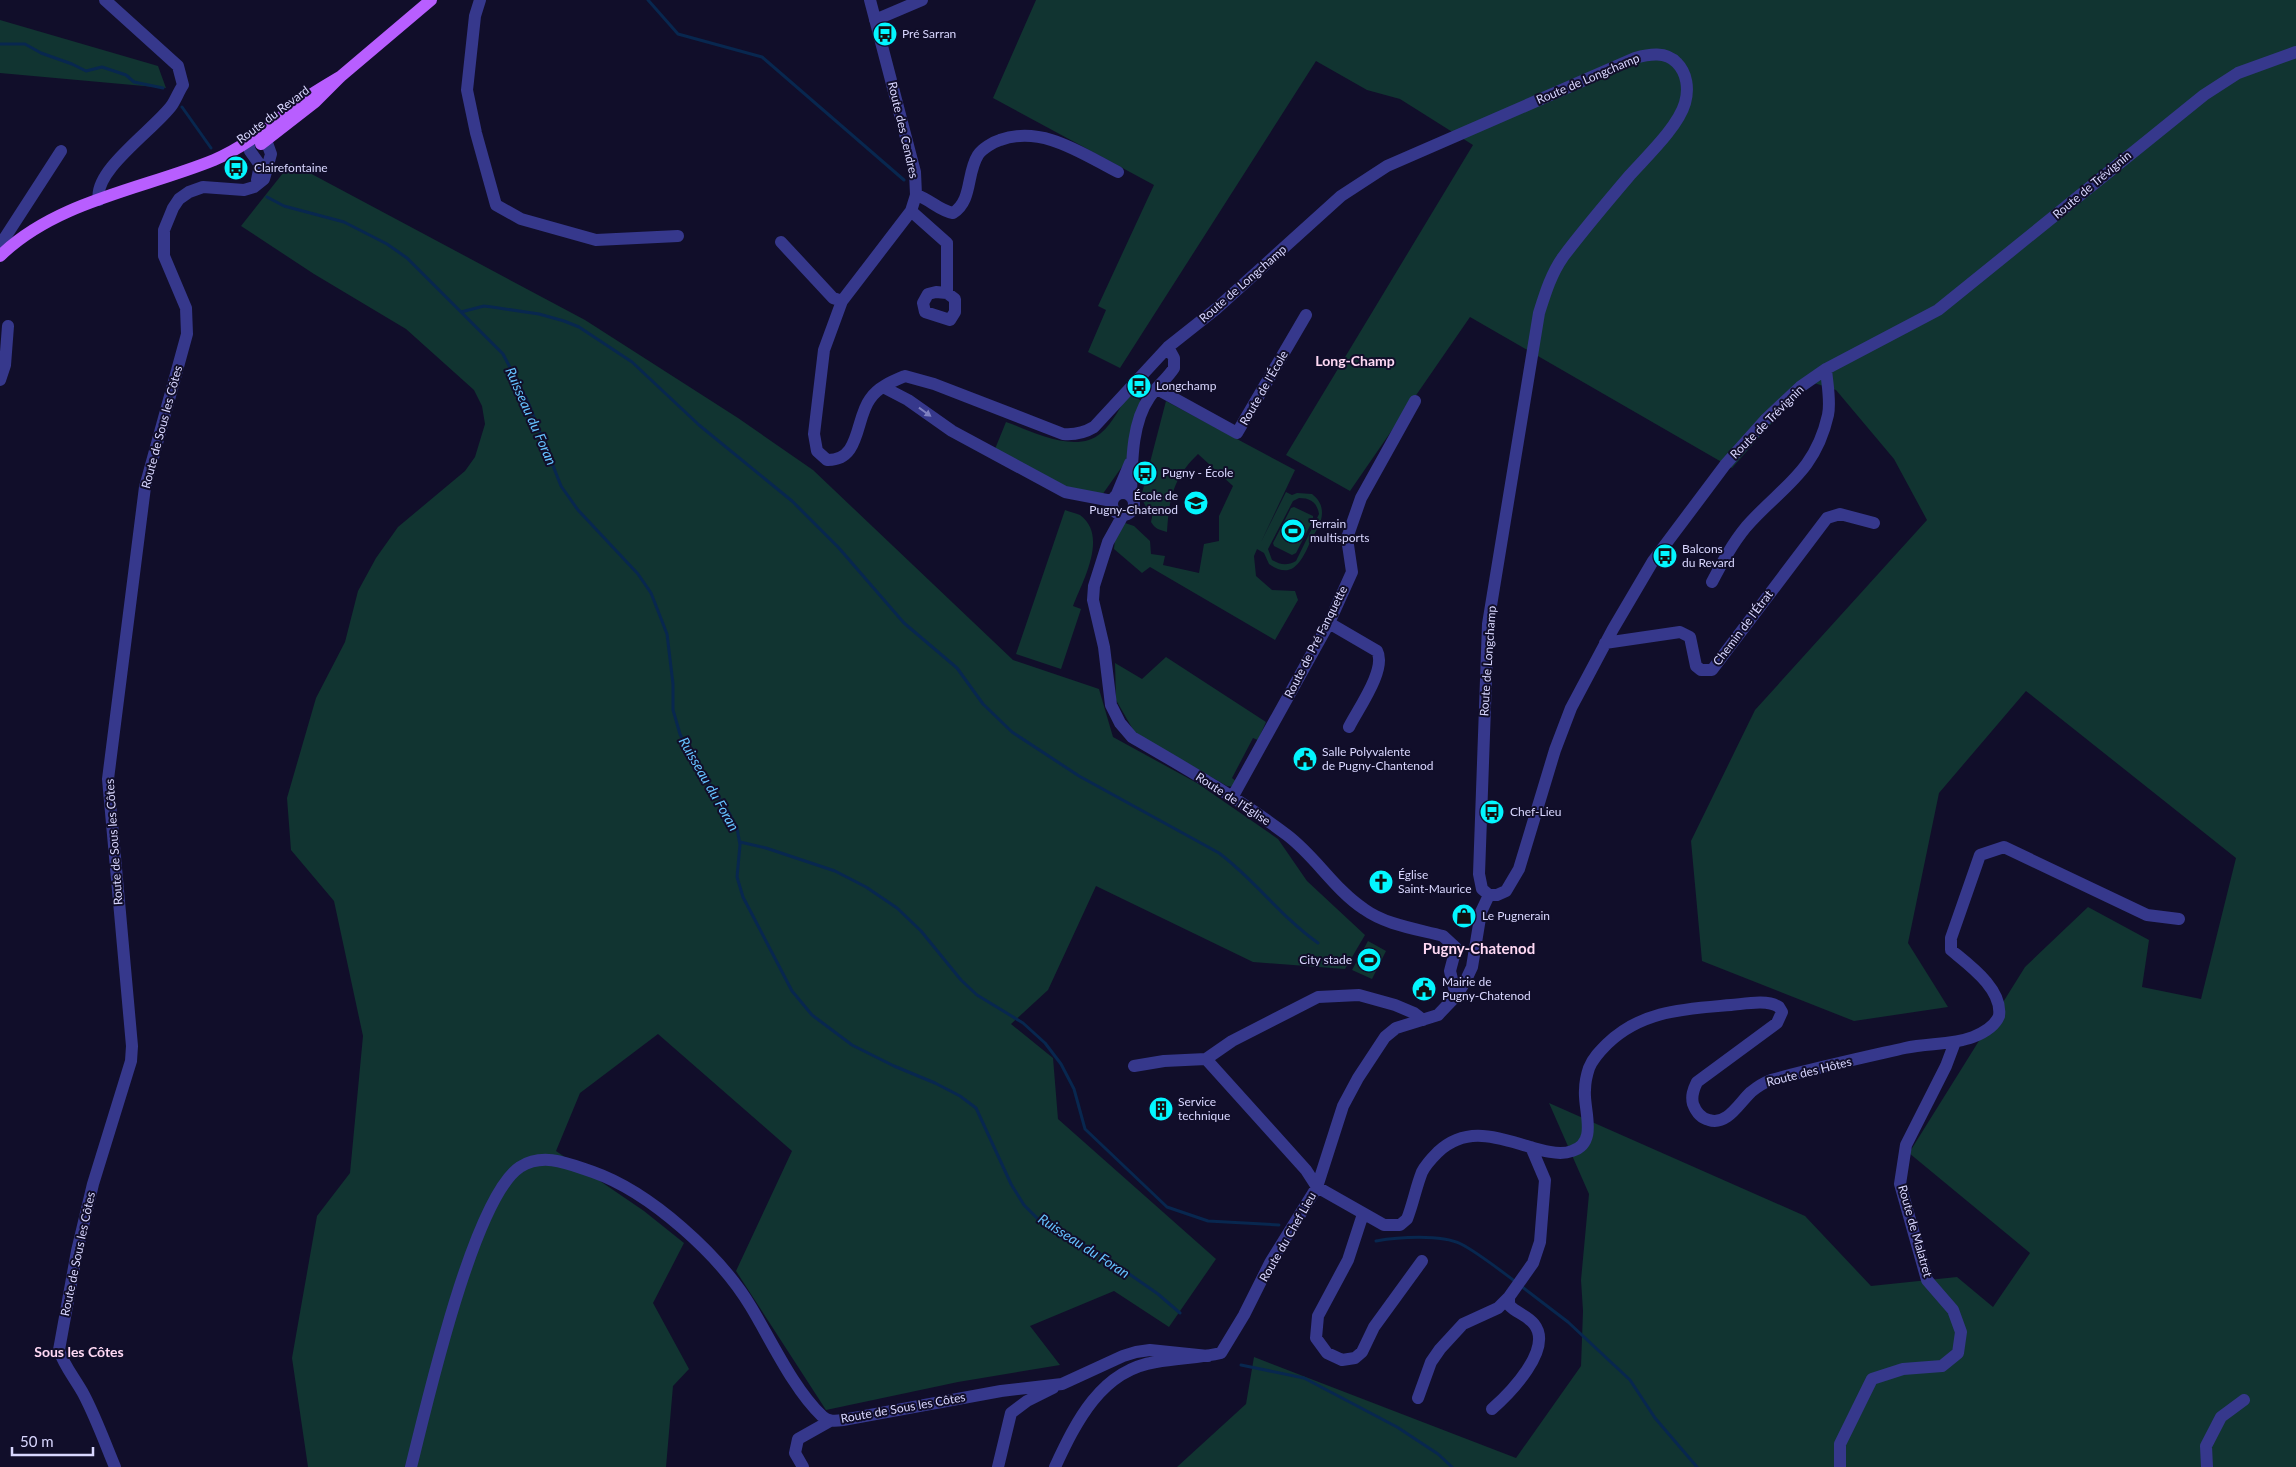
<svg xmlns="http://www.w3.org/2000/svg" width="2296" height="1467" viewBox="0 0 2296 1467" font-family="Lato,sans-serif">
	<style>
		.green { fill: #113431; fill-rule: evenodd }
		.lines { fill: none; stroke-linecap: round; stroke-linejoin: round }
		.stream { stroke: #08274f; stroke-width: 3 }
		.minor { stroke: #36388c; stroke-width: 12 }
		.major { stroke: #b85eff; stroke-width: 12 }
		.oneway { fill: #7f80c0 }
		.labels { text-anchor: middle; stroke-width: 4; stroke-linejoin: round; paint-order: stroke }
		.poi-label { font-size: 12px; fill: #d9d7ff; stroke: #110e2a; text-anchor: start }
		.street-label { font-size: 12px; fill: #d9d7ff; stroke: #110e2a }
		.neighbourhood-label { font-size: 14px; font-weight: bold; fill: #ffd9f4; stroke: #110e2a }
		.water-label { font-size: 14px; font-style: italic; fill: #65c2ff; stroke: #110e2a }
		.quarter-label { font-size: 15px; font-weight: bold; fill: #ffd9f4; stroke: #110e2a }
	</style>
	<rect width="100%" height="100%" fill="#110e2a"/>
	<!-- green -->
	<path class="green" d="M1036 0H2296V1467H1177L1246 1404 1254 1357 1516 1458 1581 1366 1583 1311 1581 1280 1589 1194 1549 1103 1805 1216 1871 1286 1957 1277 1993 1307 2030 1253 1909 1153 2025 967 2088 907 2149 940 2142 987 2201 999 2236 858 2026 691 1939 793 1908 943 1948 1007 1854 1021 1702 961 1691 841 1755 710 1927 520 1894 459 1836 390 1814 383 1771 424 1732 468 1470 317 1350 491 1286 455 1473 145 1400 99 1367 90 1316 61 1120 368 1088 352 1106 310 1098 306 1154 185 993 98Z
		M0 20 158 66 166 88 0 73Z
		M291 163 585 320 738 418 813 470 1013 660 1099 689 1113 737 1197 783 1278 839 1307 881 1365 935 1345 969 1253 962 1096 886 1048 990 1011 1024 1053 1058 1058 1119 1216 1259 1169 1327 1114 1291 1030 1326 1060 1365 958 1382 826 1410 736 1271 792 1151 658 1034 580 1093 556 1151 644 1211 684 1243 653 1303 689 1369 673 1386 666 1467H308L292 1358 317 1216 350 1173 363 1036 334 901 291 850 287 798 316 698 345 642 358 591 376 558 398 527 465 471 475 457 485 424 482 406 474 390 406 329 314 274 241 226Z
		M1130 392 1141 401 1126 461 1102 495 1068 490 995 449 1006 422C1032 431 1076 455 1101 433 1113 423 1121 405 1130 392Z
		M1166 401 1295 470 1261 542 1286 492 1292 495 1297 493 1312 494C1318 499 1322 504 1322 513 1322 522 1316 531 1312 538 1303 558 1294 582 1269 564L1264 553 1257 549 1254 556 1256 576 1272 590 1295 591 1298 600 1275 640 1150 567 1142 573 1114 549 1116 528 1125 523 1134 526 1150 541 1151 554 1165 556 1163 565 1199 573 1204 544 1219 541V516L1233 486 1198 454C1173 478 1169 499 1167 532 1160 530 1155 529 1151 522L1153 512 1147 509 1141 497ZM1299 498C1310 498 1317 502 1319 514L1296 561C1287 566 1281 565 1272 560L1268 549 1293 501Z
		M1294 507 1313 516V520L1296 553 1292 555 1274 546 1273 543 1291 508Z
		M1065 510C1069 512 1076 513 1080 515 1109 536 1082 582 1073 606L1081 609 1061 669 1016 654Z
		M1166 657 1266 722 1258 740 1253 738 1232 778 1237 782 1234 787 1227 786 1135 733 1116 700 1115 663 1142 679Z
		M1368 941 1386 951 1372 979 1352 970Z"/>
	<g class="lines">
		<!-- stream -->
		<path class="stream" d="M648 0 678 34 762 57 904 180
			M0 44H25L41 53 72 64 86 71 102 67 126 75 134 82 163 88
			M182 107 211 148
			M267 197 284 206 344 222 387 244 407 258 503 354 528 402 561 486 578 510 638 574 651 593 667 634 673 684V710L680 734 693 760 728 811 737 828 740 845 737 877 743 897 792 991 812 1015 852 1045 894 1066 935 1083 960 1096 976 1108 1011 1184 1024 1205 1039 1220 1102 1255 1158 1294 1180 1313
			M461 312 484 306 492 307 539 314 564 321 579 327 632 362 699 425 792 501 838 547 904 623 957 668 983 704 1012 732 1079 776 1219 853C1255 880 1281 917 1318 943
			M740 842 766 848 835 871 866 887 897 908 921 931 961 980 977 995 1023 1023 1045 1043 1061 1064 1074 1089 1085 1129 1167 1207 1208 1221 1279 1225
			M1376 1241C1398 1237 1441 1234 1461 1244 1477 1252 1501 1271 1516 1282
			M1521 1286 1568 1322 1630 1380 1655 1418 1697 1467
			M1241 1365 1304 1378 1397 1427 1438 1454 1452 1467"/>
		<!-- minor -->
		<path class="minor" d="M480 0 475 16 467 90 476 133 496 205 521 219 596 240 678 236
			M870 0 915 172 916 195 911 211 842 301 824 350 814 434 817 451 827 460C861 461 855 419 870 399 878 387 893 381 905 376L934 384 1063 434C1075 435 1084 433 1094 427L1168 347 1216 309 1341 196 1387 166 1635 58C1649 54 1666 51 1677 63 1687 73 1689 89 1685 103 1678 127 1647 156 1630 175 1607 202 1584 229 1563 257 1551 274 1545 294 1539 313L1488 624 1479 874 1482 889 1489 895
			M875 20 922 0
			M248 143 250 151 260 165 257 180
			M916 195C930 199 938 210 953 213 973 200 966 174 978 155 982 149 993 142 1000 140 1042 125 1081 153 1118 172
			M99 200C92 171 156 128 172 105 176 99 179 91 183 85L178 66 105 0
			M911 211 947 243V293L955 299V312L950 320 925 312 923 303 928 294 936 292 947 293
			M781 242 833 298 842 301
			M2 254 1 246 4 239 61 151
			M0 380 5 365 8 326
			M883 387 908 400 952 431 1065 492 1112 501
			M1157 389 1237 433 1306 315
			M1112 504a11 11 0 1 1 22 0a11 11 0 1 1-22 0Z
			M1117 494 1130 463
			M1131 496C1132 466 1131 424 1149 398 1156 387 1167 379 1174 368V358L1168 347
			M1123 515 1108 542 1094 586 1093 600 1104 647 1111 705 1120 723 1132 737C1185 768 1238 798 1287 835 1316 857 1334 889 1364 909 1386 925 1417 929 1443 936L1456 948 1450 971 1456 996
			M1712 582C1722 563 1732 544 1746 527 1781 487 1815 473 1828 415 1831 401 1827 383 1826 369
			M1329 623 1377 651C1387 669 1358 709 1349 727
			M1605 643 1680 632 1690 637 1696 666 1701 670H1712L1827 518 1840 514 1874 523
			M1233 796 1329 623 1352 572 1347 538 1361 498 1415 401
			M1489 895H1497L1506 891 1519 869 1555 750 1571 708 1613 629 1653 561 1725 465 1766 419 1800 387 1826 369 1938 310 2204 95 2238 73 2296 52
			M1423 1020 1414 1013 1395 1005 1359 995 1318 997 1232 1041 1206 1059 1306 1170 1317 1187 1384 1225H1400L1407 1219C1413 1204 1416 1187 1422 1172 1426 1164 1432 1158 1438 1152 1466 1126 1495 1137 1527 1146 1540 1150 1559 1156 1572 1151 1599 1143 1583 1109 1585 1090 1585 1083 1587 1074 1589 1068 1593 1058 1600 1051 1607 1044 1642 1010 1685 1009 1731 1005 1744 1004 1767 999 1779 1007L1782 1012 1777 1023 1697 1082C1693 1090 1691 1096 1693 1104 1696 1112 1700 1118 1709 1120 1727 1126 1739 1103 1751 1092 1757 1087 1763 1083 1771 1080 1815 1068 1861 1058 1905 1048 1928 1043 1952 1045 1973 1037 1983 1033 1995 1026 1999 1016 2003 989 1969 965 1951 950V938L1980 855 2004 847 2147 915 2179 919
			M1134 1066 1164 1061 1206 1059
			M1363 1214 1348 1260 1318 1316 1316 1338 1327 1353 1342 1360 1355 1358 1362 1352 1374 1327 1422 1261
			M1418 1398 1431 1362 1440 1349 1463 1324 1498 1308 1509 1297 1533 1263 1540 1242 1545 1180 1531 1147
			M1492 1409C1509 1394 1554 1349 1534 1324 1527 1315 1516 1313 1509 1305V1297
			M115 1467C105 1443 96 1418 84 1395 76 1380 64 1366 59 1350L77 1251 93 1184 131 1061 132 1046 108 779 145 487 187 334 186 308 164 256V230L173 208 179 199 189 192 203 187 244 190 254 187 264 179 271 154 266 140 259 135
			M411 1467C426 1408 473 1198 520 1167 544 1152 569 1164 593 1172 650 1192 720 1255 751 1307 771 1340 794 1390 822 1416 828 1422 836 1421 843 1420L1001 1391 1062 1384 1123 1356 1136 1352 1150 1350 1208 1356
			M803 1467 795 1453 798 1439 830 1421
			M998 1467 1011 1413 1027 1401 1053 1388
			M1055 1467C1076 1422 1101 1370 1156 1362 1178 1358 1200 1358 1221 1353L1244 1315 1270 1263 1317 1187 1343 1106 1358 1078 1385 1037 1396 1028 1438 1015 1456 996 1465 982 1472 967 1481 912 1489 895
			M1840 1467V1444L1872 1379 1903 1369 1942 1366 1958 1353 1961 1332 1953 1310 1927 1280 1900 1184 1906 1145 1946 1066 1955 1042
			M2207 1467 2206 1446 2221 1417 2244 1400"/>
		<!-- major -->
		<path class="major" d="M261 144 315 102 340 77 431 0
			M0 256C56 201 143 189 214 160 245 147 269 126 295 106 309 95 325 86 340 77"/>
	</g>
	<!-- one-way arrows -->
	<defs><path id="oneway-solid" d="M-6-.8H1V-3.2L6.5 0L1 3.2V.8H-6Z" transform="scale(1.25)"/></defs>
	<use class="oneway" href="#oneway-solid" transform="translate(925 412) rotate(36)"/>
	<!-- icons -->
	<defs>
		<symbol id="bus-disc" viewBox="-11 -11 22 22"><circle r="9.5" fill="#03f6ff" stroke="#110e2a"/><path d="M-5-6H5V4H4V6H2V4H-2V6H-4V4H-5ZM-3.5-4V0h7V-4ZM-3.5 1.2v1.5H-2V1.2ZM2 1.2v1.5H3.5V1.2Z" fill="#111"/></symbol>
		<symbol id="school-disc" viewBox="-11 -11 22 22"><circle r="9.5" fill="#03f6ff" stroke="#110e2a"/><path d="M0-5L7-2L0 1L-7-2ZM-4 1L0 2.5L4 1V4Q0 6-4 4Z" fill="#111"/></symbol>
		<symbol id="stadium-disc" viewBox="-11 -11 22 22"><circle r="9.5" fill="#03f6ff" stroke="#110e2a"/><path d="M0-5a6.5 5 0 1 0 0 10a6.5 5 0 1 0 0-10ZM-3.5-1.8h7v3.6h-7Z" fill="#111"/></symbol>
		<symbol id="civic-disc" viewBox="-11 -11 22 22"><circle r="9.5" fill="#03f6ff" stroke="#110e2a"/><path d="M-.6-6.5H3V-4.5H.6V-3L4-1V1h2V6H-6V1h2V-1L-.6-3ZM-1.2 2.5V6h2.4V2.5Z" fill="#111"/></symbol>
		<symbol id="church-disc" viewBox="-11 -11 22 22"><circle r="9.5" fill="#03f6ff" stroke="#110e2a"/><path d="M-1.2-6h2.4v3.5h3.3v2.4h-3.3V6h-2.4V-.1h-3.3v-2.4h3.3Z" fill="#111"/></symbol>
		<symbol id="shop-disc" viewBox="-11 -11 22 22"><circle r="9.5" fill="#03f6ff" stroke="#110e2a"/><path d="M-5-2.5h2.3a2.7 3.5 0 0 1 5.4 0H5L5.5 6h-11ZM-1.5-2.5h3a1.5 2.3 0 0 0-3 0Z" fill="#111"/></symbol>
		<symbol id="building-disc" viewBox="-11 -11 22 22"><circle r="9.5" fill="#03f6ff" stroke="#110e2a"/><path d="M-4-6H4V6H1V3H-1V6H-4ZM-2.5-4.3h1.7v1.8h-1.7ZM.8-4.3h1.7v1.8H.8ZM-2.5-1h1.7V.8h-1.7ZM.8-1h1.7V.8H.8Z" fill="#111"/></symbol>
	</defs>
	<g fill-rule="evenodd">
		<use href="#bus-disc" x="871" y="20" width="28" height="28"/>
		<use href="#bus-disc" x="222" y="154" width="28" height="28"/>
		<use href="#bus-disc" x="1125" y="372" width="28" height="28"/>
		<use href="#bus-disc" x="1131" y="459" width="28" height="28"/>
		<use href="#school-disc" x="1182" y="489" width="28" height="28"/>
		<use href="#stadium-disc" x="1279" y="517" width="28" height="28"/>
		<use href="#bus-disc" x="1651" y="542" width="28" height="28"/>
		<use href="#civic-disc" x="1291" y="745" width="28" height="28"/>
		<use href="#bus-disc" x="1478" y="798" width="28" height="28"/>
		<use href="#church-disc" x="1367" y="868" width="28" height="28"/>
		<use href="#shop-disc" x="1450" y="902" width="28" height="28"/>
		<use href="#stadium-disc" x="1355" y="946" width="28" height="28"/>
		<use href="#civic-disc" x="1410" y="975" width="28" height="28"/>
		<use href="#building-disc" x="1147" y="1095" width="28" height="28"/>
	</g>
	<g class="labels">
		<!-- poi labels -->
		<g class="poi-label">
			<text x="902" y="38">Pré Sarran</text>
			<text x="254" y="172">Clairefontaine</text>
			<text x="1156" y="390">Longchamp</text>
			<text x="1162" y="477">Pugny - École</text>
			<text x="1178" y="500" text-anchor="end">École de<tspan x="1178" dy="14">Pugny-Chatenod</tspan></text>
			<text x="1310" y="528">Terrain<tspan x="1310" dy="14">multisports</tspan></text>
			<text x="1682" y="553">Balcons<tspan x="1682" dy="14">du Revard</tspan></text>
			<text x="1322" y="756">Salle Polyvalente<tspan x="1322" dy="14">de Pugny-Chantenod</tspan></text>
			<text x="1510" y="816">Chef-Lieu</text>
			<text x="1398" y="879">Église<tspan x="1398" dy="14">Saint-Maurice</tspan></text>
			<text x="1482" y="920">Le Pugnerain</text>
			<text x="1352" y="964" text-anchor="end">City stade</text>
			<text x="1442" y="986">Mairie de<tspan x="1442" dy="14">Pugny-Chatenod</tspan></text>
			<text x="1178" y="1106">Service<tspan x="1178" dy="14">technique</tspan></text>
		</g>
		<!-- street labels -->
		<g class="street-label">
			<text transform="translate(1588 79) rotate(-23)" y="4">Route de Longchamp</text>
			<text transform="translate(273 115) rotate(-37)" y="4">Route du Revard</text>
			<text transform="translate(903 130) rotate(77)" y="4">Route des Cendres</text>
			<text transform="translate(2092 185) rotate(-40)" y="4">Route de Trévignin</text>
			<text transform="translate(1243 284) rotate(-41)" y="4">Route de Longchamp</text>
			<text transform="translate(1264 388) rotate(-60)" y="4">Route de l'École</text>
			<text transform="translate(1767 422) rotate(-45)" y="4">Route de Trévignin</text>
			<text transform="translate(162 427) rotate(-75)" y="4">Route de Sous les Côtes</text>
			<text transform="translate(1743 628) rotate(-53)" y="4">Chemin de l'Étrat</text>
			<text transform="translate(1316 642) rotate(-63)" y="4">Route de Pré Fanquette</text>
			<text transform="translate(1488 661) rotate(-86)" y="4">Route de Longchamp</text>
			<text transform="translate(1233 799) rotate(33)" y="4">Route de l'Église</text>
			<text transform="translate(114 842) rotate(-94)" y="4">Route de Sous les Côtes</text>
			<text transform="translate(1809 1072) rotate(-14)" y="4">Route des Hôtes</text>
			<text transform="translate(1915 1231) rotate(74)" y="4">Route de Malatret</text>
			<text transform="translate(1288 1237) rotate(-60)" y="4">Route du Chef Lieu</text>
			<text transform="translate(78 1254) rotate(-78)" y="4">Route de Sous les Côtes</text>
			<text transform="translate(903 1408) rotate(-10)" y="4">Route de Sous les Côtes</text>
		</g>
		<!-- neighbourhood labels -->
		<g class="neighbourhood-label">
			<text x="1355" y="366">Long-Champ</text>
			<text x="79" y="1357">Sous les Côtes</text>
		</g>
		<!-- water labels -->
		<g class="water-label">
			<text transform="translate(531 416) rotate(66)" y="5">Ruisseau du Foran</text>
			<text transform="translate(709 784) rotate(60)" y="5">Ruisseau du Foran</text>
			<text transform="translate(1084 1246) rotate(33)" y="5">Ruisseau du Foran</text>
		</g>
		<!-- quarter labels -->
		<g class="quarter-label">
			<text x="1479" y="954">Pugny-Chatenod</text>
		</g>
	</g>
	<!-- scale -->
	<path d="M12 1447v8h81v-8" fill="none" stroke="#d9d7ff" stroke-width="2.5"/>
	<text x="20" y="1447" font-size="15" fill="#d9d7ff" stroke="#110e2a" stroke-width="4" paint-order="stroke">50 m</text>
</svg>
